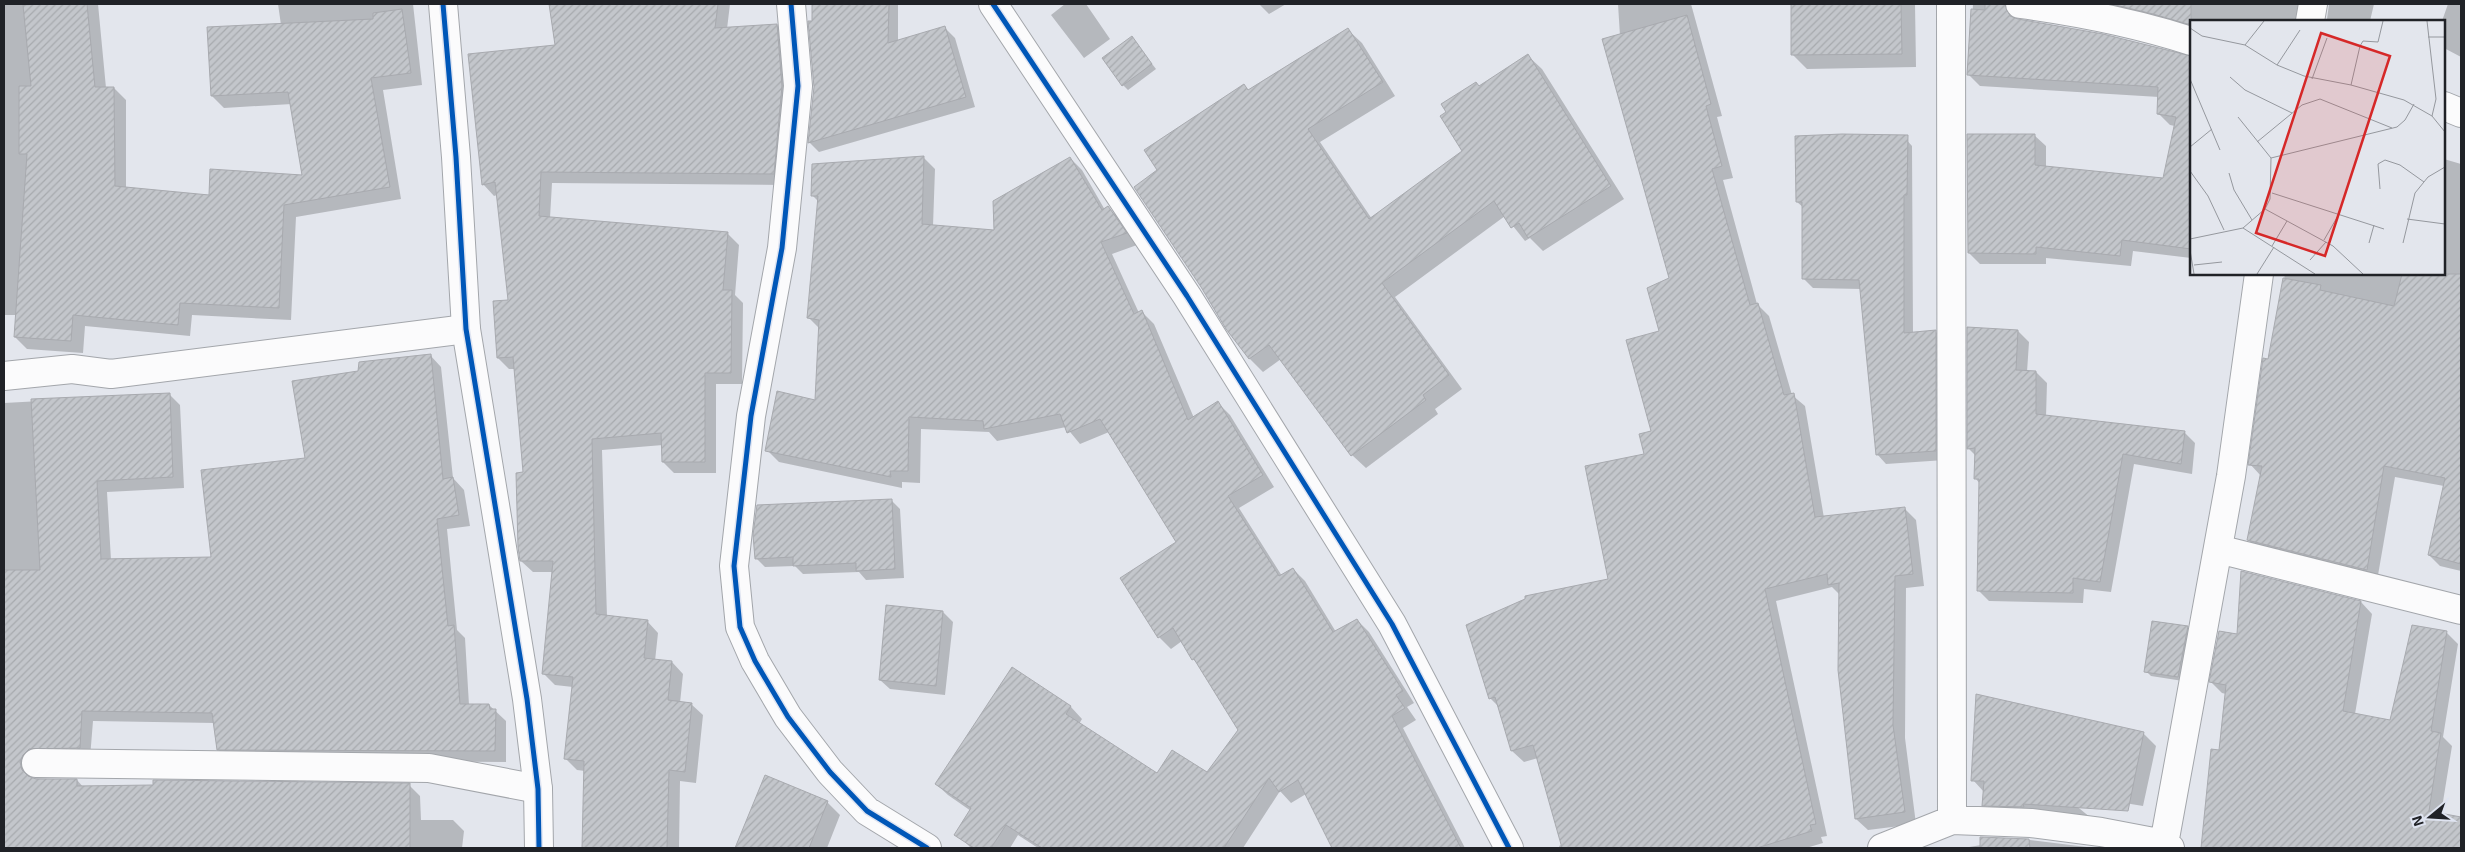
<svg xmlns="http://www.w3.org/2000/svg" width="2465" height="852" viewBox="0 0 2465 852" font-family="'Exo 2',sans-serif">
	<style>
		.shadow { fill: #0003 }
		.building { fill: url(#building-hatch); stroke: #a8aaaf }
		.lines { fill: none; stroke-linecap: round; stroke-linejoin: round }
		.minor-casing { stroke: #a3a6ab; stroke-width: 30 }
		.tertiary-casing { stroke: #a3a6ab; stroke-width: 30 }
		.minor { stroke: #fbfbfc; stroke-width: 28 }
		.tertiary { stroke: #fbfbfc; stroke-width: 28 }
		.cycleway-casing { stroke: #dfe4f1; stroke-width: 8 }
		.cycleway { stroke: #0057b8; stroke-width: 5 }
		.inset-road { fill: none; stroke: #95989e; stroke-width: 1 }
		.view { fill: #d62828; fill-opacity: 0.15; stroke: #d62828; stroke-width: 2.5 }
		.inset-edge { fill: none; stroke: #202227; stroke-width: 2.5 }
	</style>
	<defs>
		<pattern id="building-hatch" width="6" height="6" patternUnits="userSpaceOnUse" patternTransform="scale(1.25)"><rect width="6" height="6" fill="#c3c6cb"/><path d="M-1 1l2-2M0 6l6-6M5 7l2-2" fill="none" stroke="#a7aaae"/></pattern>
	</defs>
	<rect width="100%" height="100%" fill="#e3e6ed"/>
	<!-- shadow -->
	<path class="shadow" d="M4 4H98L106 88H114L126 100V189L210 196 304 176 292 104 224 108 212 96 281 25 278 4H413L422 85 383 90 401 199 296 217 291 320 192 315 190 336 85 326 83 353 27 349 15 337 17 315H4Z
		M550 4H620L637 121H640L650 4H730L727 29 777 25 788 36 785 185 552 183 550 218 727 233 739 245 735 295 743 303 742 384H716V473H674L663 462V445L602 450 607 617 647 621 658 633 655 661 672 662 683 674 680 703 691 704 703 715 696 783 680 781 679 848H583L585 771 577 770 566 759 573 687 555 685 543 673 553 572H533L521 561 524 474 515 369H509L498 358 509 302 497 195 494 196 483 184 557 46Z
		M813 4H898V41L945 28 955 38 975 107 819 152 809 142 815 87Z
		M1065 4H1086L1110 39 1084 58 1051 15Z
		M1259 4H1286L1269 14Z
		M1618 4H1691L1722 116 1717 117 1733 178 1723 180 1757 304 1769 316 1792 395 1805 406 1824 518 1904 508 1916 520 1924 586 1906 588 1905 738 1916 824 1868 830 1856 819 1840 595 1832 587 1776 601 1827 836 1821 837 1823 843 1806 848H1560L1559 846 1563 844 1538 758 1524 762 1512 751 1500 708 1490 698 1610 580 1653 432 1660 332 1670 279 1620 36Z
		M1792 4H1915L1916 67 1807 69 1792 54Z
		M1973 4H2021L2015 13 2016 20 2082 31 2191 57V258L2133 251 2131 266 2046 258V264H1980L1969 253 2034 135 2046 146V168L2164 179 2175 126 2170 125 2159 114V97L1980 86 1969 75Z
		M2062 4H2314L2308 21H2191V33Z
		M2329 4H2374L2370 21H2330L2327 19Z
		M2448 4H2461V57L2444 48V21H2442Z
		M1348 30 1362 43 1395 96 1320 142 1372 219 1464 151 1480 87 1528 56 1542 69 1624 199 1543 251 1530 238 1525 241 1505 216 1395 297 1462 389 1435 409 1438 414 1366 468 1352 455 1281 359 1263 372 1250 359 1227 328 1159 171 1244 86 1250 91Z
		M1132 38 1156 69 1128 90 1123 85Z
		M1903 136 1912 146 1913 333 1935 331 1945 341V460L1886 464 1877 454 1861 289 1813 288 1804 279V208L1797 202Z
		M923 157 935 169 933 226 995 232 1070 158 1082 170 1105 210 1108 207 1120 219 1137 245 1112 254 1139 313 1142 312 1154 324 1194 418 1218 403 1230 415 1274 487 1239 508 1282 576 1293 569 1305 581 1336 632 1357 620 1369 632 1414 703 1407 707 1416 720 1403 728 1465 848H1334L1306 794 1291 803 1280 791 1243 848H1038L1018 835 1010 848H971L961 838 971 811 948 795 936 784 1012 668 1071 707 1082 719 1079 724 1158 775 1208 774 1240 730 1202 668 1193 659 1182 641 1171 649 1159 637 1177 542 1109 432 1080 444 1066 427 997 441 989 432 921 429 920 483 902 482V488L779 462 767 450 816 401 820 329 809 318 818 201 812 195Z
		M2444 159 2461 164V571L2440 566 2429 555 2444 486 2395 477 2377 581 2260 551 2248 540 2261 476 2250 464 2285 274H2444Z
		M2018 331 2029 342 2027 372H2036L2047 383 2046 417 2184 432 2195 443 2192 474 2134 464 2111 592 2084 589 2083 603 1989 601 1978 590 1980 484 1976 479V456L1968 448Z
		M430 355 441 367 453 478 464 490 470 526 447 529 457 630 465 638 469 705H489L506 721V762L229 760 218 749 215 723 93 721 90 758 31 775 32 778 77 780 84 788 409 785 420 796 421 820H453L464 831 462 848H4V403L169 394 180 405 184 488 107 492 111 560 213 558 306 459 359 373Z
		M891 500 900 509 904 578 866 580 859 572 803 574 795 566 765 567 756 558Z
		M2361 602 2372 614 2355 714 2391 722 2413 627 2447 633 2458 644 2443 737 2452 746 2441 814 2461 819V848H2203L2212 750 2220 752 2226 694 2222 693 2211 682 2238 636Z
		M943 612 953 622 945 695 890 689 880 680Z
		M2187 627 2192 632 2183 681 2151 676 2146 671Z
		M2143 733 2156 746 2143 806 2076 795 2074 804 2102 827 1996 814 1984 802V792L1973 780Z
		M766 776 827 802 840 815 827 848H737Z
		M1982 838 2030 840 2095 848H1963L1981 845Z"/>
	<!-- building -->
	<path class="building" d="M41 4H87L95 87H114L115 186 209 195 210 169 302 175 288 92 211 96 207 27 373 19V13L402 9 411 73 371 78 390 187 284 205 279 308 180 303 178 325 73 315 71 341 14 337 27 154H19V86H31L23 5Z
		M549 4H718L715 28 777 24 782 86 774 174 541 172 539 216 728 232 723 290H732L731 373H705V462H662L661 433 592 439 596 614 648 620 644 658 672 661 668 700 692 703 685 772 669 770 667 848H582L584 761 564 759 573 677 542 674 553 561H520L518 547 516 473 523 472 513 357 497 358 493 301 508 300 495 182 482 185 468 54 555 45Z
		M812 4H889L888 43 945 26 966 97 808 143 814 87 808 21H812Z
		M1791 4H1901L1902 54 1791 55Z
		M1985 4H2005L2010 16 2018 19 2103 34 2191 56V249L2122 240 2120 256 2036 247V254L1968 253 1967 134H2035V165L2163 178 2176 117 2157 114 2158 87 1967 75 1971 9 1985 10Z
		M2111 4H2191V25L2153 14Z
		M1687 15 1711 104 1706 106 1722 166 1712 169 1750 305 1758 303 1784 395 1794 393 1815 517 1905 507 1913 574 1895 576 1893 725 1905 812 1855 819 1838 670 1839 583 1828 585 1827 574 1765 589 1816 824 1810 825 1812 831 1757 848H1562L1533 745 1511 751 1495 697 1489 699 1466 625 1525 599V596L1608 579 1585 466 1644 454 1639 434 1651 431 1626 340 1659 331 1647 288 1669 278 1602 39Z
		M1348 28 1383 82 1308 129 1369 219 1462 151 1440 116 1446 112 1441 104 1476 82 1479 86 1528 54 1611 186 1528 238 1519 223 1511 228 1494 201 1382 283 1449 375 1423 395 1426 400 1351 456 1269 345 1249 359 1226 329 1201 287 1134 187 1157 170 1144 150 1244 84 1248 90Z
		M1132 36 1152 64 1122 86 1102 58Z
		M1842 134 1908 135 1907 195H1904V333L1936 330V451L1876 455 1859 280 1802 279V202H1796L1795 136Z
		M924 156 922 224 994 230 993 201 1070 157 1102 210 1108 206 1127 233 1101 242 1134 314 1142 310 1188 420 1218 401 1263 475 1228 496 1279 576 1293 568 1333 632 1357 619 1403 691 1396 695 1405 708 1392 716 1461 848H1332L1298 780 1279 792 1269 778 1224 848H1042L1006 825 991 848H974L954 835 971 808 935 784 1012 667 1071 706 1066 714 1157 773 1172 750 1207 772 1238 730 1194 659 1192 660 1173 628 1158 638 1120 578 1176 542 1100 419 1067 433 1060 414 984 429 983 421 909 417 908 471H890L891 477 765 451 777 391 815 400 819 320 807 318 818 196H811L812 164Z
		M2402 274H2461V564L2428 555 2445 478 2384 466 2367 570 2247 540 2262 466 2248 465 2263 358 2268 359 2283 278 2321 285 2320 290 2394 306Z
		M1967 327 2018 330 2016 370 2036 371V414L2185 431 2181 464 2123 454 2100 582 2073 578V593L1977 591 1979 479H1974L1975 448 1967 449Z
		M431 354 443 479 453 477 459 515 437 519 448 626 454 625 460 704H489L490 709H496L495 751 217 750 212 713 82 711 80 748 29 749 23 755 20 762 22 770 28 776 36 779H77V786L153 785V780L410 783V848H4V570H40L31 399 170 393 173 477 97 481 101 559 211 557 201 470 305 458 292 381 358 371 359 362Z
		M892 499 895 569 856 571V563L793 566V557L755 559 753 535 757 505Z
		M2241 571 2361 601 2343 711 2390 720 2412 625 2447 631 2431 731 2441 733 2429 811 2461 817V848H2201L2211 749 2219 750 2226 685 2209 682 2219 631 2237 634Z
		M886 605 943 611 936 686 879 680Z
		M2152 621 2188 626 2178 677 2144 672Z
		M1976 694 2144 732 2128 811 2023 804 2024 807 1982 806 1984 781H1971Z
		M765 775 828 801 809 848H735Z
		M1980 837 2029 839 2030 848H1980Z"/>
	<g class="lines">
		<defs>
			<path id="minor" d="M791 4 798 86 782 248 751 416 734 566 740 627 755 661 788 717 830 772 867 811 927 848
				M993 4 1187 296 1392 624 1509 848
				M1951 4 1952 820
				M2020 4C2079 12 2135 23 2191 41
				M2310 21 2313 4
				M2444 106 2461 113
				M4 376 72 369 111 374 466 329
				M2218 549 2461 610
				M36 763 429 768 538 789
				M2164 844 2231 476 2259 274
				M1882 848 1952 820 2031 823 2101 832 2164 844 2170 848"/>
			<path id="tertiary" d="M443 4 456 157 466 329 527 699 538 789 539 848"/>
		</defs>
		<!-- minor casing -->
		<use href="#minor" class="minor-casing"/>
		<!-- tertiary casing -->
		<use href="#tertiary" class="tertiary-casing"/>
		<!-- minor -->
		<use href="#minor" class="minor"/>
		<!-- tertiary -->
		<use href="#tertiary" class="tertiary"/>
		<defs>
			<path id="cycleway" d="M443 4 456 157 466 329 527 699 538 789 539 848
				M791 4 798 86 782 248 751 416 734 566 740 627 755 661 788 717 830 772 867 811 927 848
				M993 4 1187 296 1392 624 1509 848"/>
		</defs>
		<!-- cycleway casing -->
		<use href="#cycleway" class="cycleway-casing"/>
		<!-- cycleway -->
		<use href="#cycleway" class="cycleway"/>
	</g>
	<!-- overview -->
	<g transform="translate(2190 20)">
		<rect width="255" height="255" fill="#e3e6ed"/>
		<path class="inset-road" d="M237 1 246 79 242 96M0 8 12 16 55 25 87 45 114 56 161 65 214 80 242 96 255 112M238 17H255M55 25 74 1M87 45 110 10M40 57 55 70 102 93M0 59 30 130M122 59 137 18M161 65 170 26 173 21 188 22 193 1M67 122 112 85 130 79 202 108M0 127 22 109M81 138 207 107 215 100 224 84M0 151 18 176 34 210M39 153 44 170 62 200M190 169 188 144 195 140 210 145 234 162M82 173 194 209M75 189 143 226 173 254M217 199 255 204M53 208 125 254M0 219 53 208 75 189 80 179 81 138 48 97M134 220 149 194M179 223 184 205M213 223 225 173 238 157 255 147M82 226 97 201M0 230 4 254M120 240 136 222M4 245 32 242M67 254 84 227"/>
		<path class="view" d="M131 13 200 36 135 236 66 213Z"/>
		<rect width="255" height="255" class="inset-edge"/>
	</g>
	<!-- border -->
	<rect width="2465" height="852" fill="none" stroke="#202227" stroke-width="10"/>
	<!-- north arrow -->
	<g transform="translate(2430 817) rotate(252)" stroke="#dfe4f1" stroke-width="4" paint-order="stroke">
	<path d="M0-4L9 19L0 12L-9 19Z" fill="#202227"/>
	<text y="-8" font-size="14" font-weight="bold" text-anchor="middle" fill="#202227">N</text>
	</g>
</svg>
